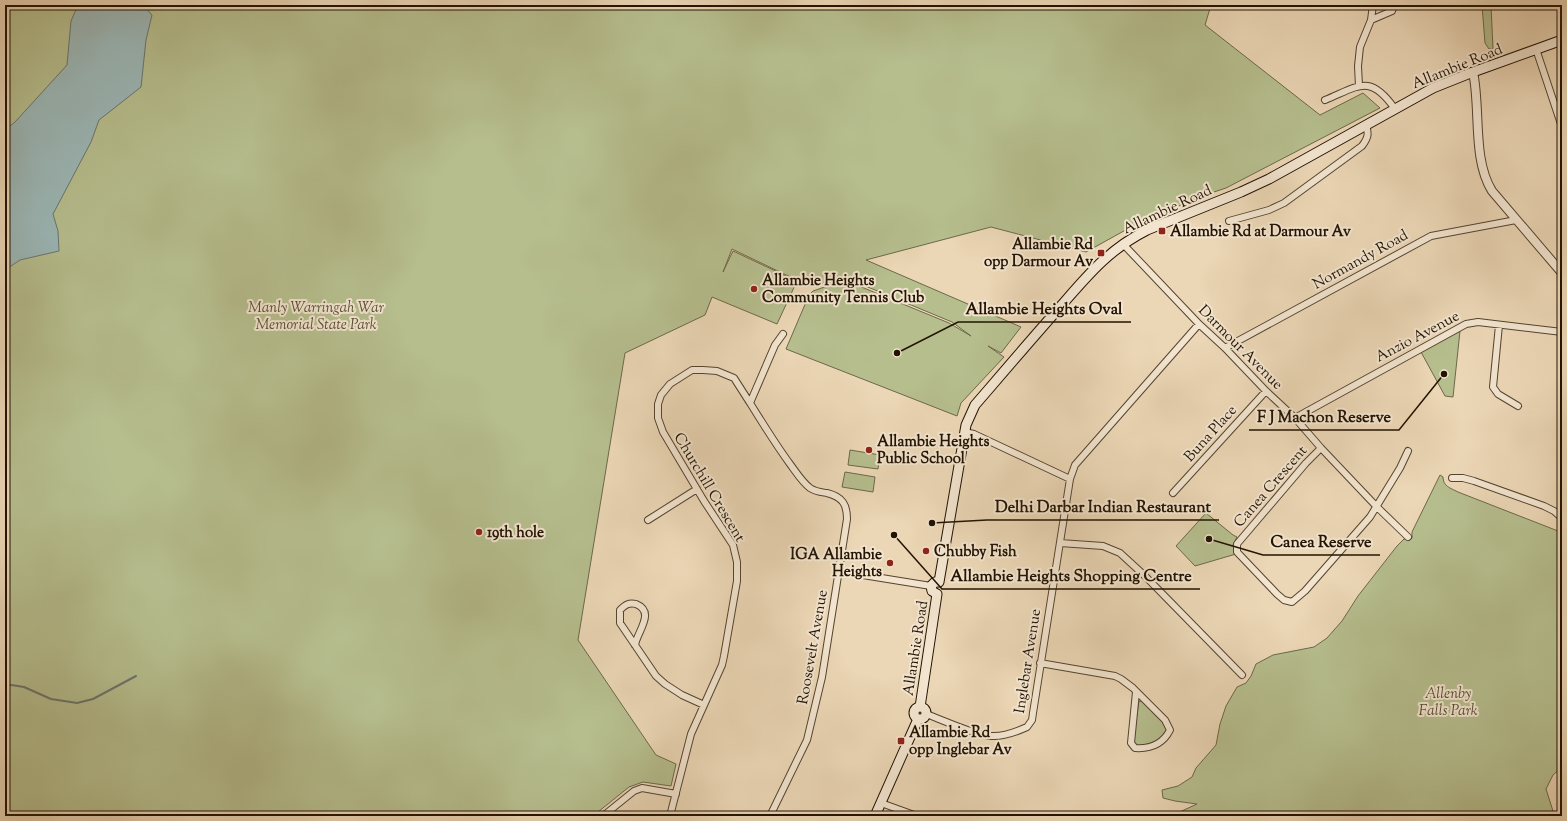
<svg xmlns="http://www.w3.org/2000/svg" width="1567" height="821" viewBox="0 0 1567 821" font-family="'Sorts Mill Goudy',serif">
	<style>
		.green { fill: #b6be8e; stroke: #6c6848 }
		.water { fill: #9bb7b6; stroke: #6b756e }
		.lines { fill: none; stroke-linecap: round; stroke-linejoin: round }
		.stream { stroke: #6b756e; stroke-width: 2 }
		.minor-casing { stroke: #54442f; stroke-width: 8 }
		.tertiary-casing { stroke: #54442f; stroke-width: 10 }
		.secondary-casing { stroke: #221302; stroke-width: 11 }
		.minor { stroke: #f2e4cf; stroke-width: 6 }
		.tertiary { stroke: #f2e4cf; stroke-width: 8 }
		.secondary { stroke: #f2e4cf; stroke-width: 9 }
		.poi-dot { fill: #8f2418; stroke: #f2e4cf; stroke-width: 1.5 }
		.labels { text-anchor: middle; stroke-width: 4; stroke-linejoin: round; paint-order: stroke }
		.street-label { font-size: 15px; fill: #221302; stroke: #f2e4cf }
		.poi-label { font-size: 15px; font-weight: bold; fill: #221302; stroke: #f2e4cf; text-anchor: start }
		.park-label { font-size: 15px; font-style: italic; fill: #564f33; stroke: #f2e4cf }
		.leader { fill: none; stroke: #221302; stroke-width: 1.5 }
		.callout-dot { fill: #221302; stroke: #f2e4cf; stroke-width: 1.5 }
		.callout-label { font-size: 16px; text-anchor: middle; font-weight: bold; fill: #221302; stroke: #f2e4cf; stroke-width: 4; stroke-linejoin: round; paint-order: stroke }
	</style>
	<rect width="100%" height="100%" fill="#ebd6b5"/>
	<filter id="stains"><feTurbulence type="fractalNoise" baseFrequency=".005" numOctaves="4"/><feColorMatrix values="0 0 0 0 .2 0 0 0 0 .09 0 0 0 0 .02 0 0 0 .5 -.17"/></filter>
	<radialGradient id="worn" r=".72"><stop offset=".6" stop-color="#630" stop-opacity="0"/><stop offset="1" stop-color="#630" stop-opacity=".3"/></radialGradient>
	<!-- green -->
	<path class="green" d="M5 5H1211L1205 25 1320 115 1363 93 1380 108 1226 188 1208 194 1140 222 1086 252 991 227 866 260 1021 327 1001 353 988 346 1004 357 961 403 957 416 786 349 809 295 813 291 836 283 859 286 949 323 971 336 952 322 863 285 836 281 809 286 732 249 723 272 733 251 797 281 777 324 712 297 705 315 625 353 578 640 656 755 676 764 671 786 643 782 629 787 593 816H5Z
		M1482 5H1491L1493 49H1489L1485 43Z
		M1460 331 1453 397 1445 396 1421 352Z
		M850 450 880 455 878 469 848 465Z
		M845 472 875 477 873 492 842 487Z
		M1440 475 1443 477C1443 486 1450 488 1458 492L1558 531 1562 547V767L1553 775 1546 789 1553 811 1556 816H1171L1197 804 1175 801 1163 798 1162 790 1178 786 1192 777 1196 768 1216 745 1220 724 1226 706 1237 687 1246 683 1251 676 1256 664 1273 655 1314 647 1327 638 1342 621 1358 596 1397 546 1404 539 1410 540 1412 538V532Z
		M1206 513 1233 535 1237 537 1233 545 1236 554 1195 566 1176 546Z
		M1139 701 1143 702 1163 723 1167 728C1163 741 1148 745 1136 746L1133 741Z"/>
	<!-- water -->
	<path class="water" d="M78 5H143L152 15 146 40 141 87 99 120 91 142 53 214 58 231 59 251 20 260 5 270V130L15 122 67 65 71 21Z"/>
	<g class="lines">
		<!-- stream -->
		<path class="stream" d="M5 684 24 687 51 699 77 703 93 699 136 676"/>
		<defs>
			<path id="minor" d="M1371 20 1392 11 1394 5
				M1536 49 1562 127
				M1359 86 1358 66 1360 47 1371 20 1373 5
				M1325 100C1359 86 1370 73 1395 109
				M1229 221 1269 210 1284 203 1362 146C1368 138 1369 134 1366 125
				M1123 244 1199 324 1225 348 1266 391 1295 418 1321 448 1377 507 1408 537
				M1499 325 1493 387 1498 394 1518 406
				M1225 348 1431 236 1516 220
				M1295 418 1466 324 1478 322 1562 332
				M964 432 974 434 1070 479
				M1321 448 1306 463 1237 544V552L1277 594 1284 600 1292 602 1305 591 1370 517 1400 468 1408 451
				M1452 478H1463L1474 481 1544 506 1554 511 1562 518
				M1173 493 1266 391
				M648 520 697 489
				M1060 543 1103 546 1120 553 1145 576 1242 675
				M838 571 931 586
				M635 645C637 632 656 612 636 604 629 602 625 605 620 610V623L656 676 665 684 682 695 704 705
				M1040 663 1115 676 1121 679 1133 688 1165 720 1170 730C1163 744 1150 749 1135 748L1131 743 1136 692
				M926 714C943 720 974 735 991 736 1003 737 1016 732 1027 727L1032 720 1033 713 1070 479 1075 465 1199 324
				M881 803 917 816
				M603 816 634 791 642 788 676 794
				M670 816 691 734 722 665 724 656 737 581V562L733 545 704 501 663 432 658 418V404L661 395 670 384 692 370H703L717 371 734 378 750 403
				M770 816 807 740 822 677 847 519C847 505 843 497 827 493 820 492 816 492 810 488 802 482 796 472 790 464 776 445 763 424 750 403L775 345 783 334"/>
			<path id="tertiary" d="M1473 72C1481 109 1472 159 1492 191L1562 273"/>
			<path id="secondary" d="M939 582 966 425 975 405 988 390C1012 362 1036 334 1060 307 1088 275 1108 250 1147 230L1241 192 1269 179 1433 88 1473 72 1562 40
				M937 594 932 591 931 586 935 582H939
				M920 707 937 594
				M914 713a6 6 0 1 1 12 0a6 6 0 1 1-12 0Z
				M875 816 918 719"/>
		</defs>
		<!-- minor casing -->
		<use href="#minor" class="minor-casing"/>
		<!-- tertiary casing -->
		<use href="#tertiary" class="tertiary-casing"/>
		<!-- secondary casing -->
		<use href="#secondary" class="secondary-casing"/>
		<!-- minor -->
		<use href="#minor" class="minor"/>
		<!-- tertiary -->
		<use href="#tertiary" class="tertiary"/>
		<!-- secondary -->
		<use href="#secondary" class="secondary"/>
	</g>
	<!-- markers -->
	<g class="poi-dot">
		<rect x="1158" y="227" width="8" height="8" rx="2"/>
		<rect x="1097" y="249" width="8" height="8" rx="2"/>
		<circle cx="754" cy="289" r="4"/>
		<circle cx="869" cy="450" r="4"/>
		<circle cx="479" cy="532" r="4"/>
		<circle cx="926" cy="551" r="4"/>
		<circle cx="890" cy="563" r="4"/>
		<rect x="897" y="737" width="8" height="8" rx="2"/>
	</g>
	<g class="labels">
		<!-- street labels -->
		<g class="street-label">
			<text transform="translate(1457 66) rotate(-22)" y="5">Allambie Road</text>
			<text transform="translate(1167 209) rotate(-25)" y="5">Allambie Road</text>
			<text transform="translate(1360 259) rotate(-29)" y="5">Normandy Road</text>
			<text transform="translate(1417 336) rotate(-28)" y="5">Anzio Avenue</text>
			<text transform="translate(1241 347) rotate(45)" y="5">Darmour Avenue</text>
			<text transform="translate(1210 433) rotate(-48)" y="5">Buna Place</text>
			<text transform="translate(1270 486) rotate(-49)" y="5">Canea Crescent</text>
			<text transform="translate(710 487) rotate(59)" y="5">Churchill Crescent</text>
			<text transform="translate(812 647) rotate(-80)" y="5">Roosevelt Avenue</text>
			<text transform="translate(915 648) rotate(-81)" y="5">Allambie Road</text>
			<text transform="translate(1027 661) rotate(-81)" y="5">Inglebar Avenue</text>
		</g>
		<!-- poi labels -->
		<g class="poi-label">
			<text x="1170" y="236">Allambie Rd at Darmour Av</text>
			<text x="1093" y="249" text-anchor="end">Allambie Rd<tspan x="1093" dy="17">opp Darmour Av</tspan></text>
			<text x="762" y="285">Allambie Heights<tspan x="762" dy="17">Community Tennis Club</tspan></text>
			<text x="877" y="446">Allambie Heights<tspan x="877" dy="17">Public School</tspan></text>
			<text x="487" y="537">19th hole</text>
			<text x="934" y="556">Chubby Fish</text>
			<text x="882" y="559" text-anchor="end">IGA Allambie<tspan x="882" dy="17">Heights</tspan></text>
			<text x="909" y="737">Allambie Rd<tspan x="909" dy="17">opp Inglebar Av</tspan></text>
		</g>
		<!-- park labels -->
		<g class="park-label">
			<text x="316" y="312">Manly Warringah War<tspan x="316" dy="17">Memorial State Park</tspan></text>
			<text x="1448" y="698">Allenby<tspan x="1448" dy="17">Falls Park</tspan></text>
		</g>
	</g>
	<!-- callouts -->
	<path class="leader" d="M897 353L958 322H1131M1444 374L1399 430H1249M932 523L987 520H1219M1209 539L1263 555H1380M894 535L942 589H1200"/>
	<g class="callout-dot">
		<circle cx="897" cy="353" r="4"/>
		<circle cx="1444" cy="374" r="4"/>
		<circle cx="932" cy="523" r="4"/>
		<circle cx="1209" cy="539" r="4"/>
		<circle cx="894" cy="535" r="4"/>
	</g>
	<g class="callout-label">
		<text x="1044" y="314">Allambie Heights Oval</text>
		<text x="1324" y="422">F J Machon Reserve</text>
		<text x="1103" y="512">Delhi Darbar Indian Restaurant</text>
		<text x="1321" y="547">Canea Reserve</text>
		<text x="1071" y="581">Allambie Heights Shopping Centre</text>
	</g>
	<!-- margin -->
	<rect width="1567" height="821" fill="none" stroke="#ebd6b5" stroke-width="20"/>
	<rect x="6" y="6" width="1555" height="809" fill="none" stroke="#221302" stroke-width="2"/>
	<rect x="10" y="10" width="1547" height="801" fill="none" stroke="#221302"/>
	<rect width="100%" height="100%" filter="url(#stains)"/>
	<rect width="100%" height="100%" fill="url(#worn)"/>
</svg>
